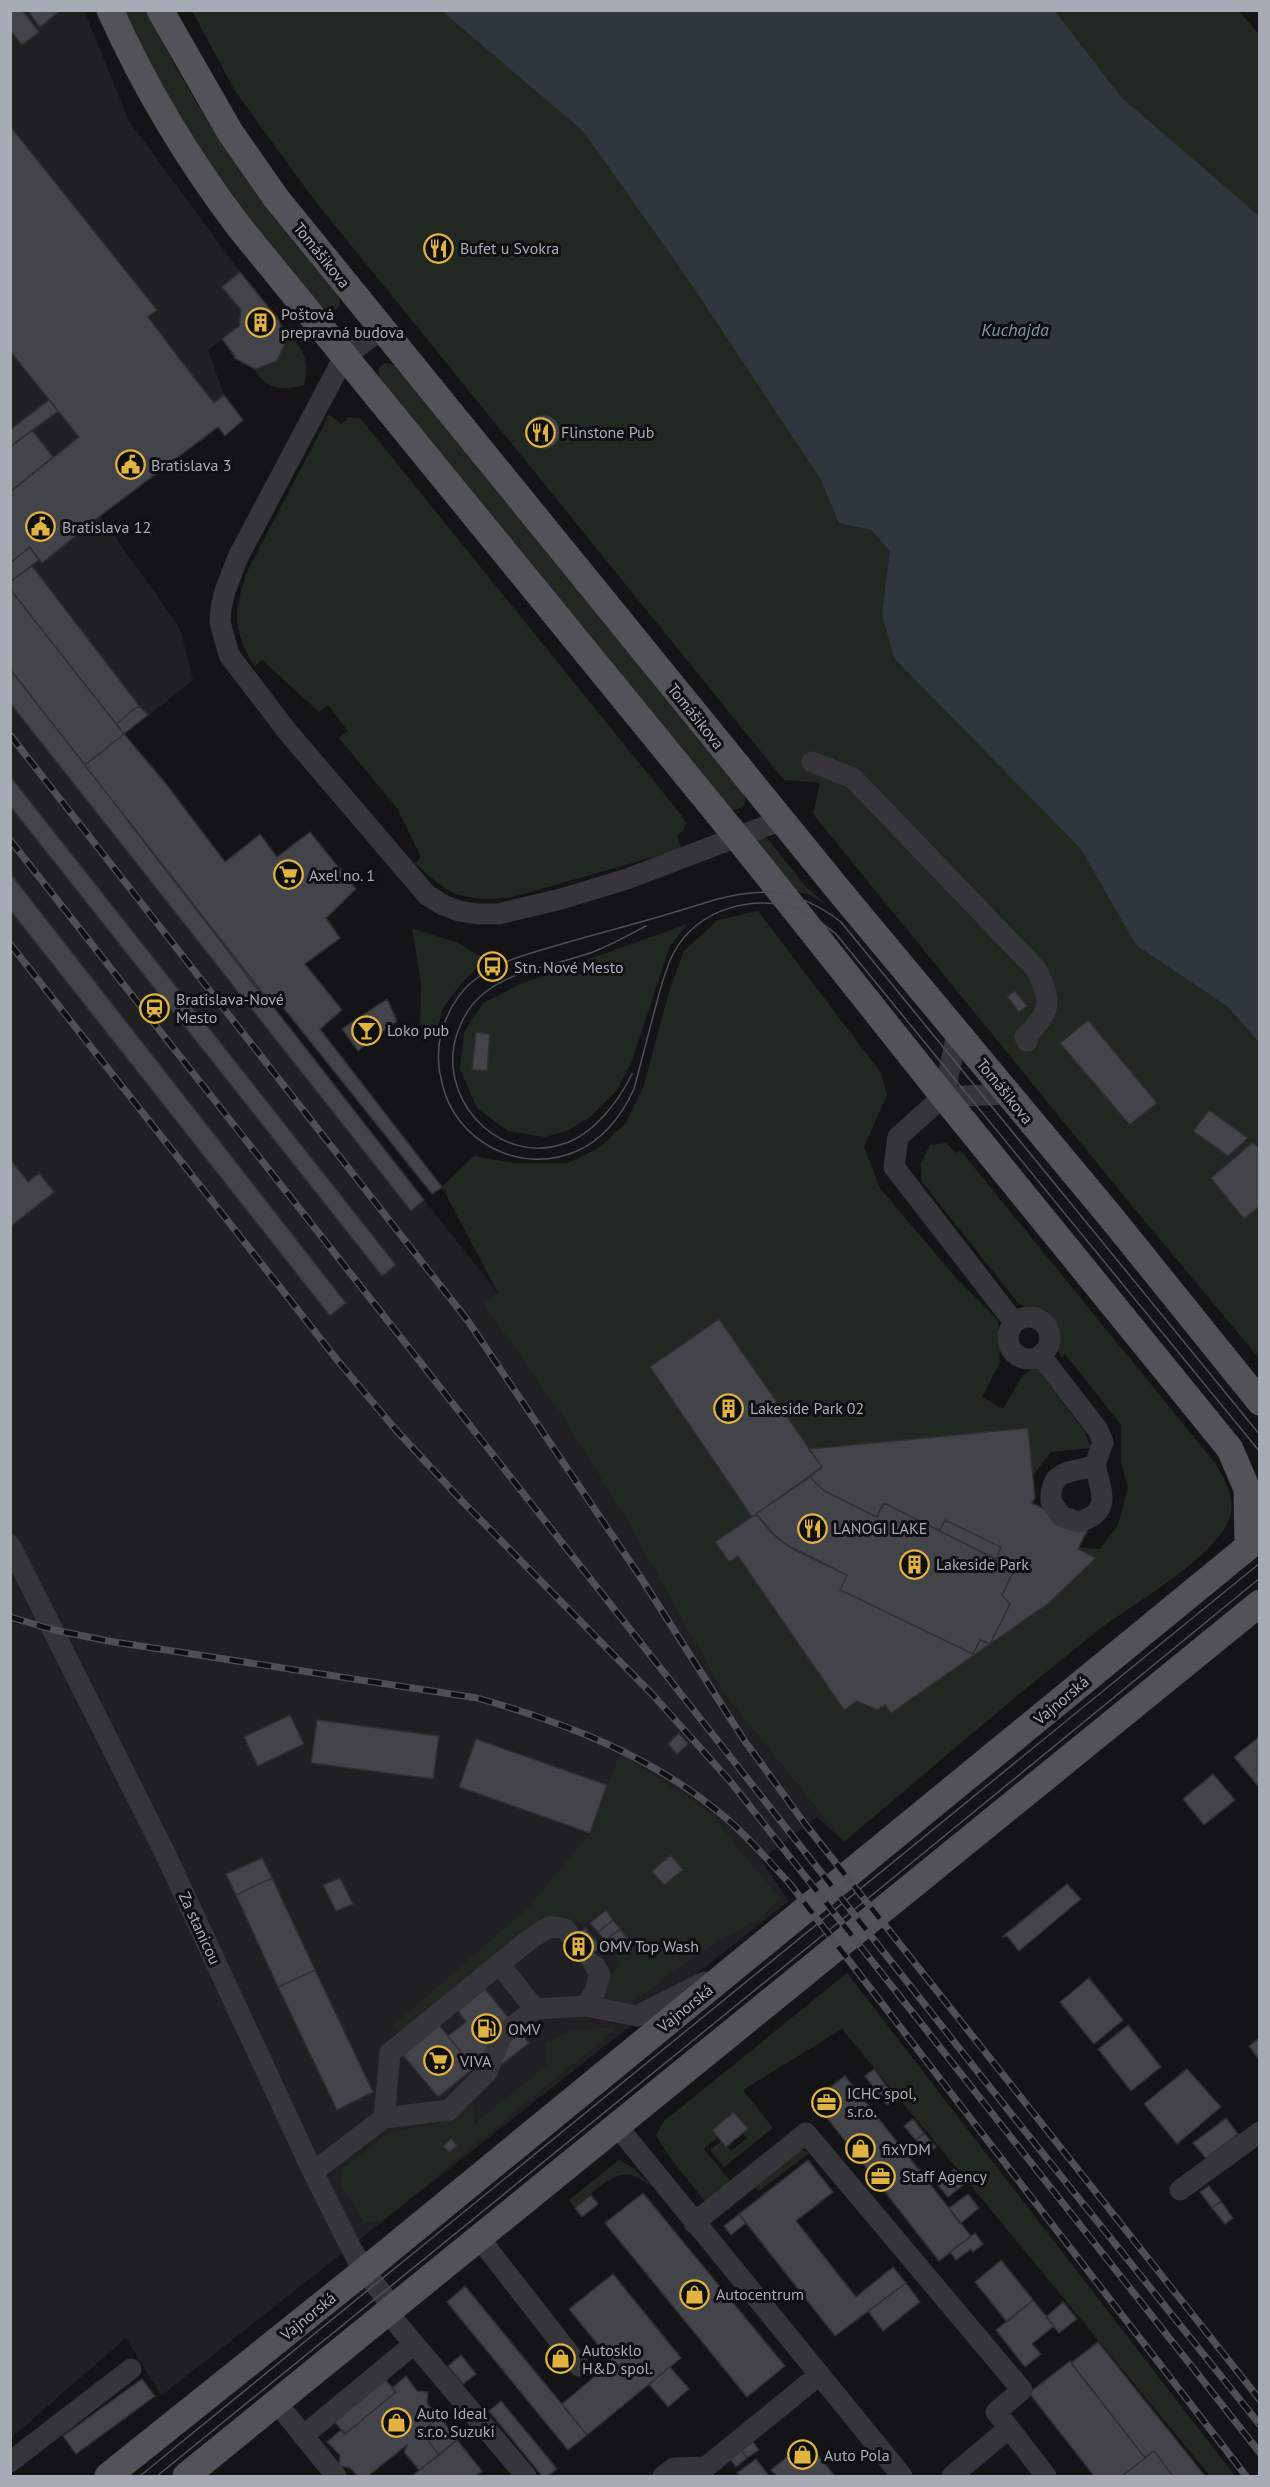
<svg xmlns="http://www.w3.org/2000/svg" width="1270" height="2487" viewBox="0 0 1270 2487" font-family="'PT Sans',sans-serif">
	<style>
		.built { fill: #202023 }
		.green { fill: #212822 }
		.water { fill: #2f363d }
		.building { fill: #434449; stroke: #2f2e32; stroke-width: 1.5 }
		.lines { fill: none; stroke-linecap: round; stroke-linejoin: round }
		.minor { stroke: #36363a; stroke-width: 21 }
		.major { stroke: #525359; stroke-width: 27 }
		.tram { stroke: #4f5055; stroke-width: 1.5 }
		.rail-casing { stroke: #4f5055; stroke-width: 7 }
		.rail { stroke: #0f0f11; stroke-width: 4.5; stroke-dasharray: 14; stroke-linecap: butt }
		.labels { text-anchor: middle; stroke-width: 6; stroke-linejoin: round; paint-order: stroke }
		.poi-label { font-size: 16px; fill: #a7abb5; stroke: #0f0f11; text-anchor: start }
		.street-label { font-size: 16px; fill: #a7abb5; stroke: #0f0f11 }
		.water-label { font-size: 18px; font-style: italic; fill: #8196ad; stroke: #0f0f11 }
	</style>
	<rect width="100%" height="100%" fill="#141416"/>
	<!-- built -->
	<path class="built" d="M84 10 129 121 240 272 279 320 288 340 277 361 234 358 222 340 208 350 224 395 243 420 225 436 218 427 100 516 180 628 193 680 86 765 271 1007 498 1293 485 1304 565 1420 627 1521 724 1694 844 1842 817 1817 761 1860 789 1901 161 2396 126 2338 11 2438 10 11Z"/>
	<!-- green -->
	<path class="green" d="M1238 10 1259 34V1358L1128 1201 813 814 820 783 784 780 312 197 235 91 192 11Z
		M122 11H148C194 115 267 208 338 296L340 303 337 309 329 313 320 309C261 235 201 160 155 77 143 55 133 33 122 11Z
		M279 320C297 343 312 354 304 385 283 391 265 389 254 369L288 341Z
		M386 363 394 365 401 371 743 791C748 802 745 809 732 810L382 385 378 374 380 366Z
		M329 415 342 424 348 417 360 418 682 816 686 823 683 831 677 835 682 849 509 898C462 901 449 896 415 863L421 857 397 808 339 738 348 731 328 705 319 712 262 660 255 666C231 631 234 608 248 570Z
		M758 835 767 838 806 887 826 904 810 895 792 890 747 836Z
		M758 911 881 1073 887 1095 864 1147 880 1188 956 1278 998 1320 1000 1362 982 1397 1003 1409 1022 1376 1036 1367 1085 1432 1091 1448 1051 1452 1033 1475 1026 1507 1074 1547 1100 1549 1118 1525 1128 1487 1121 1463V1425L1065 1354 1061 1358 1057 1347 1056 1334 1050 1320 1019 1304 922 1182 921 1163 930 1145 946 1143 956 1153 960 1150 1215 1463C1226 1482 1238 1500 1228 1522 1210 1561 1131 1605 1096 1632 1010 1700 927 1772 844 1842L724 1694 627 1521 565 1420 484 1304 498 1293 442 1187 474 1156 514 1163H568L599 1148 626 1123 644 1085 669 992 684 951 718 920Z
		M687 924 670 946 632 1061 617 1090 590 1117 569 1130 545 1137 508 1131 477 1108 460 1069 464 1033 483 1003 520 984Z
		M412 928 458 943 485 959 460 985 443 1008 436 1035 420 1024 421 982Z
		M620 1754 693 1800 716 1819 737 1848 781 1898 759 1919 698 1953 626 2007 600 2000 606 1978 622 1965 612 1950 627 1938 604 1909 585 1924 578 1921 571 1924 402 2035 394 2025 529 1907 590 1833Z
		M847 1973 1235 2476H1210L842 2029 743 2090 773 2128 724 2167 710 2150 721 2141 731 2151 747 2138 743 2133 718 2137 704 2149 733 2184 707 2204 668 2155 656 2135 664 2121Z
		M613 2027 615 2030 381 2222 363 2221 340 2182 342 2170 381 2138 393 2132 440 2123 473 2103 475 2123 547 2065 546 2043 571 2031Z
		M799 2149 809 2153 759 2191 752 2183Z
		M619 2160 632 2167 651 2185C645 2183 639 2177 631 2175 611 2171 589 2196 575 2208L569 2200Z"/>
	<!-- water -->
	<path class="water" d="M442 11H1055L1121 97 1259 216V1042L1227 1006 1136 945 1081 849 894 658 882 614 890 551 871 530 839 523 820 478 692 285 584 132Z"/>
	<!-- building -->
	<path class="building" d="M10 10H22L39 32 22 45 10 30Z
		M27 10H61L40 27Z
		M10 126 157 310 148 317 185 366 214 403 224 395 243 420 225 436 218 427 100 516 42 563 30 547 10 563V492L79 437 10 351Z
		M240 272 279 320 286 340H288L286 341 277 361 255 369 234 358 235 356 222 339 239 326 241 310 222 287Z
		M49 400 58 411 10 447V430Z
		M526 432a17 17 0 1 1 34 0a17 17 0 1 1-34 0Z
		M32 430 53 457 10 492V447Z
		M30 547 39 560 10 582V563Z
		M32 566 141 708 137 707 116 724 10 589V582Z
		M10 589 124 734 85 765 10 669Z
		M13 673 424 1200 411 1211 10 703V675Z
		M137 707 141 708 148 715 124 734 116 724Z
		M124 734 167 785 225 862 260 834 277 857 310 832 356 889 326 918 340 938 305 964 342 1010 320 1029 442 1187 432 1194 278 1001 271 1007 85 765Z
		M10 776 396 1265 382 1276 10 806Z
		M10 873 346 1303 330 1316 10 910Z
		M1015 991 1027 1006 1019 1012 1007 997Z
		M387 999 397 1021 358 1051 342 1029Z
		M1088 1020 1157 1103 1128 1126 1129 1124 1060 1043Z
		M476 1032 490 1034 487 1071 472 1070Z
		M1209 1110 1248 1138 1228 1156 1193 1131Z
		M1252 1143 1260 1148V1206L1244 1219 1211 1178Z
		M10 1159 28 1182 39 1173 54 1192 10 1227Z
		M719 1319 822 1467 752 1517 650 1367Z
		M1028 1428 1035 1498 1032 1503 1087 1531 1078 1549 1096 1558 1049 1603 990 1644 1010 1604 1002 1595 1015 1569 884 1503 877 1517 823 1490 810 1477 822 1467 809 1449Z
		M810 1477 823 1490 877 1517 884 1503 1015 1569 1002 1595 1010 1604 990 1644 980 1640 973 1654 840 1590 847 1575 795 1550 778 1539 756 1514Z
		M756 1514 771 1532 787 1545 847 1575 840 1590 973 1654 980 1640 990 1644 891 1713 885 1705 877 1710 857 1701 844 1710 738 1556 729 1562 715 1542Z
		M945 1520 1001 1547 996 1559 939 1531Z
		M290 1715 304 1744 258 1766 244 1737Z
		M317 1720 439 1736 433 1779 311 1763Z
		M679 1733 688 1744 677 1754 668 1744Z
		M1260 1736V1784L1258 1786 1234 1757Z
		M476 1739 607 1785 590 1833 459 1787Z
		M1213 1774 1235 1800 1204 1825 1183 1799Z
		M671 1855 683 1870 664 1885 652 1871Z
		M262 1858 272 1878 236 1895 226 1874Z
		M272 1878 315 1970 278 1987 236 1895Z
		M340 1878 353 1904 336 1911 323 1885Z
		M1067 1884 1081 1899 1019 1951 1007 1936 1002 1937Z
		M606 1910 613 1920 598 1932 590 1923Z
		M613 1920 620 1929 605 1941 598 1932Z
		M585 1928 601 1947 594 1952 579 1933Z
		M576 1929 601 1961 588 1971 562 1940Z
		M620 1929 627 1938 612 1950 605 1941Z
		M315 1970 373 2092 337 2110 278 1987Z
		M1089 1978 1123 2020 1094 2044 1060 2002Z
		M485 1989 529 2043 501 2065 492 2054 474 2068 448 2036 466 2022 458 2011Z
		M439 2025 474 2068 438 2097 403 2055Z
		M1128 2025 1161 2067 1131 2091 1098 2049Z
		M1260 2038V2061L1249 2046Z
		M874 2069 885 2084 876 2091 865 2076Z
		M1187 2069 1221 2107 1177 2144 1144 2104Z
		M845 2076 971 2236 939 2261 813 2100Z
		M885 2084 896 2098 887 2105 876 2091Z
		M734 2112 748 2129 726 2147 712 2130Z
		M1226 2118 1238 2134 1206 2158 1193 2143Z
		M913 2119 924 2133 916 2140 904 2126Z
		M924 2133 936 2147 927 2154 916 2140Z
		M452 2138 457 2146 449 2152 443 2146Z
		M808 2160 833 2192 796 2221 856 2297 893 2267 906 2283 835 2336 739 2214Z
		M954 2169 966 2183 957 2190 945 2176Z
		M945 2176 957 2190 948 2197 936 2183Z
		M1209 2186 1221 2201 1212 2208 1200 2192Z
		M643 2193 785 2366 747 2397 605 2223Z
		M968 2194 979 2208 960 2224 949 2208Z
		M591 2195 598 2204 582 2217 575 2208Z
		M1221 2201 1233 2218 1225 2224 1212 2208Z
		M739 2214 746 2223 731 2235 724 2226Z
		M975 2233 983 2244 973 2252 971 2249 956 2260 950 2252Z
		M1001 2260 1033 2300 1007 2322 975 2282Z
		M613 2274 681 2358 587 2435 562 2404 612 2362 569 2309Z
		M906 2283 920 2302 883 2331 868 2311Z
		M465 2286 587 2435 568 2450 447 2302Z
		M1033 2300 1054 2326 1032 2344 1041 2354 1025 2367 996 2330Z
		M1063 2302 1077 2319 1059 2333 1046 2317Z
		M1098 2342 1205 2476H1173L1154 2451 1145 2458 1071 2363Z
		M461 2355 476 2374 463 2384 448 2366Z
		M1070 2361 1145 2458 1122 2476H1094L1029 2393Z
		M670 2367 689 2389 668 2407 649 2384Z
		M406 2376 417 2391 428 2392 427 2404 440 2417 427 2427V2439L439 2455 419 2470 404 2452 408 2444 368 2476H358L350 2468 339 2466 340 2455 327 2442 341 2430 345 2434 396 2392 392 2388Z
		M142 2379 155 2396 76 2454 63 2436Z
		M385 2379 396 2392 345 2434 334 2421Z
		M501 2401 557 2469 548 2476H542L489 2411Z
		M440 2417 457 2440 439 2455 427 2439V2427Z
		M457 2440 482 2471 475 2476H412Z
		M806 2441 835 2476H777L771 2470Z
		M753 2442 759 2450 747 2458 741 2450Z
		M741 2450 747 2458 736 2467 730 2459Z
		M1154 2451 1173 2476H1122L1145 2458Z
		M756 2459 769 2476H740L737 2473Z"/>
	<g class="lines">
		<!-- minor -->
		<path class="minor" d="M383 328 344 357 238 557 225 591 221 608 220 622 229 655 287 731 427 895 443 905 459 911 478 914H498L561 899 627 879 782 820
			M812 762 853 778 1036 969C1053 1003 1051 1011 1025 1037L1027 1041
			M1006 1094 944 1097 937 1102 898 1137 894 1167 1014 1322
			M944 1097 957 1033
			M1008 1338a21 21 0 1 1 42 0a21 21 0 1 1-42 0Z
			M1041 1356 1098 1430 1103 1442 1095 1465
			M1095 1465C1101 1491 1113 1513 1078 1522L1061 1516 1051 1501C1050 1467 1072 1474 1095 1465Z
			M10 1545 165 1853 313 2172 350 2246 364 2271 394 2308
			M499 1964 535 2009
			M586 2006 595 1991 600 1974 595 1966
			M384 2118 390 2053 530 1939 551 1926 565 1929 569 1934
			M617 2126 902 2476
			M313 2172 384 2118 449 2110 487 2072 502 2035 535 2009 586 2006 637 2016 705 1982
			M1180 2190 1260 2132
			M694 2223 806 2133 1022 2390 996 2412 1009 2428
			M479 2238 579 2366
			M388 2313 526 2476
			M277 2403 336 2476
			M303 2436 414 2344
			M10 2462 131 2369
			M663 2476 674 2468 706 2467 819 2375
			M952 2476 1009 2428 1046 2476"/>
		<!-- major -->
		<path class="major" d="M110 10C145 88 189 161 240 228L737 837 944 1097 1230 1449 1247 1489 1248 1546
			M160 10 230 132 276 198 841 893 1110 1216 1260 1402
			M108 2476 364 2271 1260 1537
			M186 2476 1260 1603"/>
		<!-- tram -->
		<path class="tram" d="M632 1074C619 1101 593 1135 563 1144 496 1166 434 1095 458 1031 463 1017 471 1004 483 994 513 969 557 965 593 952 611 945 629 935 646 926
			M1260 1435 841 922C798 889 765 886 714 900 665 916 615 929 565 943 536 952 502 959 477 978 459 991 449 1009 442 1030 437 1048 437 1065 442 1083 455 1142 521 1176 577 1151 604 1139 622 1115 634 1089 641 1062 648 1035 655 1009 660 990 665 969 674 952 699 908 756 892 802 911 815 916 825 926 836 934L1260 1452
			M140 2476 1260 1563
			M157 2476 893 1878 1260 1578"/>
		<defs>
			<path id="rail" d="M10 735 468 1321 641 1578 744 1740 805 1824 1260 2400
				M10 840 981 2076 1260 2425
				M10 944 338 1361 396 1430 462 1501 652 1694 730 1781 1260 2453
				M10 1617 54 1630 108 1641 477 1698C567 1723 654 1757 726 1818 749 1838 769 1861 790 1884L1246 2476"/>
		</defs>
		<!-- rail casing -->
		<use href="#rail" class="rail-casing"/>
		<!-- rail -->
		<use href="#rail" class="rail"/>
	</g>
	<!-- icons -->
	<defs>
		<symbol id="restaurant-ring" viewBox="-11 -11 22 22"><circle r="9.5" fill="#0f0f11" stroke="#e1b341" stroke-width="1.5"/><path d="M-5-6h1v4h1v-4h1v4h1v-4h1v5L-1.5 .5V6h-2V.5L-5-1ZM5-6V6H3V1.5H1.5Q1.5-4 5-6Z" fill="#e1b341"/></symbol>
		<symbol id="building-ring" viewBox="-11 -11 22 22"><circle r="9.5" fill="#0f0f11" stroke="#e1b341" stroke-width="1.5"/><path d="M-4-6H4V6H1V3H-1V6H-4ZM-2.5-4.3h1.7v1.8h-1.7ZM.8-4.3h1.7v1.8H.8ZM-2.5-1h1.7V.8h-1.7ZM.8-1h1.7V.8H.8Z" fill="#e1b341"/></symbol>
		<symbol id="civic-ring" viewBox="-11 -11 22 22"><circle r="9.5" fill="#0f0f11" stroke="#e1b341" stroke-width="1.5"/><path d="M-.6-6.5H3V-4.5H.6V-3L4-1V1h2V6H-6V1h2V-1L-.6-3ZM-1.2 2.5V6h2.4V2.5Z" fill="#e1b341"/></symbol>
		<symbol id="supermarket-ring" viewBox="-11 -11 22 22"><circle r="9.5" fill="#0f0f11" stroke="#e1b341" stroke-width="1.5"/><path d="M-6-5.5h2.5l.6 2H6L4.5 2H-2.5L-4.4-4H-6ZM-1.5 3.2a1.3 1.3 0 1 0 .1 0ZM3 3.2a1.3 1.3 0 1 0 .1 0Z" fill="#e1b341"/></symbol>
		<symbol id="bus-ring" viewBox="-11 -11 22 22"><circle r="9.5" fill="#0f0f11" stroke="#e1b341" stroke-width="1.5"/><path d="M-5-6H5V4H4V6H2V4H-2V6H-4V4H-5ZM-3.5-4V0h7V-4ZM-3.5 1.2v1.5H-2V1.2ZM2 1.2v1.5H3.5V1.2Z" fill="#e1b341"/></symbol>
		<symbol id="station-ring" viewBox="-11 -11 22 22"><circle r="9.5" fill="#0f0f11" stroke="#e1b341" stroke-width="1.5"/><path d="M-3-6H3Q5-6 5-4V2Q5 4 3 4L4.5 6H3L1.5 4h-3L-3 6H-4.5L-3 4Q-5 4-5 2V-4Q-5-6-3-6ZM-3.5-4v3h7v-3ZM-3.5 1v1.5H-2V1ZM2 1v1.5H3.5V1Z" fill="#e1b341"/></symbol>
		<symbol id="bar-ring" viewBox="-11 -11 22 22"><circle r="9.5" fill="#0f0f11" stroke="#e1b341" stroke-width="1.5"/><path d="M-6-5H6L.8 .8V4.5H3.5V6h-7V4.5H-.8V.8Z" fill="#e1b341"/></symbol>
		<symbol id="fuel-ring" viewBox="-11 -11 22 22"><circle r="9.5" fill="#0f0f11" stroke="#e1b341" stroke-width="1.5"/><path d="M-5.5-6h7V0h2V4h1.3V-2.5L3-4.5l.8-.8L6-3V5H2.5V1h-1V6h-7ZM-4.2-4.7v3.2H.2V-4.7Z" fill="#e1b341"/></symbol>
		<symbol id="office-ring" viewBox="-11 -11 22 22"><circle r="9.5" fill="#0f0f11" stroke="#e1b341" stroke-width="1.5"/><path d="M-6-3h4V-5.5h4V-3h4V5H-6ZM-1-4.5V-3h2v-1.5ZM-6 0V1H6V0Z" fill="#e1b341"/></symbol>
		<symbol id="shop-ring" viewBox="-11 -11 22 22"><circle r="9.5" fill="#0f0f11" stroke="#e1b341" stroke-width="1.5"/><path d="M-5-2.5h2.3a2.7 3.5 0 0 1 5.4 0H5L5.5 6h-11ZM-1.5-2.5h3a1.5 2.3 0 0 0-3 0Z" fill="#e1b341"/></symbol>
	</defs>
	<g fill-rule="evenodd">
		<use href="#restaurant-ring" x="422" y="232" width="33" height="33"/>
		<use href="#building-ring" x="244" y="306" width="33" height="33"/>
		<use href="#restaurant-ring" x="524" y="416" width="33" height="33"/>
		<use href="#civic-ring" x="114" y="448" width="33" height="33"/>
		<use href="#civic-ring" x="24" y="510" width="33" height="33"/>
		<use href="#supermarket-ring" x="272" y="858" width="33" height="33"/>
		<use href="#bus-ring" x="476" y="950" width="33" height="33"/>
		<use href="#station-ring" x="138" y="992" width="33" height="33"/>
		<use href="#bar-ring" x="350" y="1014" width="33" height="33"/>
		<use href="#building-ring" x="712" y="1392" width="33" height="33"/>
		<use href="#restaurant-ring" x="796" y="1512" width="33" height="33"/>
		<use href="#building-ring" x="898" y="1548" width="33" height="33"/>
		<use href="#building-ring" x="562" y="1930" width="33" height="33"/>
		<use href="#fuel-ring" x="470" y="2012" width="33" height="33"/>
		<use href="#supermarket-ring" x="422" y="2044" width="33" height="33"/>
		<use href="#office-ring" x="810" y="2086" width="33" height="33"/>
		<use href="#shop-ring" x="844" y="2132" width="33" height="33"/>
		<use href="#office-ring" x="864" y="2160" width="33" height="33"/>
		<use href="#shop-ring" x="678" y="2278" width="33" height="33"/>
		<use href="#shop-ring" x="544" y="2342" width="33" height="33"/>
		<use href="#shop-ring" x="380" y="2406" width="33" height="33"/>
		<use href="#shop-ring" x="786" y="2438" width="33" height="33"/>
	</g>
	<g class="labels">
		<!-- poi labels -->
		<g class="poi-label">
			<text x="460" y="254">Bufet u Svokra</text>
			<text x="281" y="320">Poštová<tspan x="281" dy="18">prepravná budova</tspan></text>
			<text x="561" y="438">Flinstone Pub</text>
			<text x="151" y="471">Bratislava 3</text>
			<text x="62" y="533">Bratislava 12</text>
			<text x="309" y="881">Axel no. 1</text>
			<text x="514" y="973">Stn. Nové Mesto</text>
			<text x="176" y="1005">Bratislava-Nové<tspan x="176" dy="18">Mesto</tspan></text>
			<text x="387" y="1036">Loko pub</text>
			<text x="750" y="1414">Lakeside Park 02</text>
			<text x="833" y="1534">LANOGI LAKE</text>
			<text x="936" y="1570">Lakeside Park</text>
			<text x="599" y="1952">OMV Top Wash</text>
			<text x="508" y="2035">OMV</text>
			<text x="460" y="2067">VIVA</text>
			<text x="847" y="2099">ICHC spol,<tspan x="847" dy="18">s.r.o.</tspan></text>
			<text x="882" y="2155">fixYDM</text>
			<text x="902" y="2182">Staff Agency</text>
			<text x="716" y="2300">Autocentrum</text>
			<text x="582" y="2356">Autosklo<tspan x="582" dy="18">H&amp;D spol.</tspan></text>
			<text x="417" y="2419">Auto Ideal<tspan x="417" dy="18">s.r.o. Suzuki</tspan></text>
			<text x="824" y="2461">Auto Pola</text>
		</g>
		<!-- street labels -->
		<g class="street-label">
			<text transform="translate(322 255) rotate(51)" y="6">Tomášikova</text>
			<text transform="translate(696 716) rotate(51)" y="6">Tomášikova</text>
			<text transform="translate(1005 1091) rotate(51)" y="6">Tomášikova</text>
			<text transform="translate(1061 1700) rotate(-40)" y="6">Vajnorská</text>
			<text transform="translate(200 1928) rotate(65)" y="6">Za stanicou</text>
			<text transform="translate(685 2008) rotate(-39)" y="6">Vajnorská</text>
			<text transform="translate(308 2316) rotate(-39)" y="6">Vajnorská</text>
		</g>
		<!-- water labels -->
		<g class="water-label">
			<text x="1015" y="336">Kuchajda</text>
		</g>
	</g>
	<!-- border -->
	<rect width="1270" height="2487" fill="none" stroke="#a7abb5" stroke-width="24"/>
</svg>
